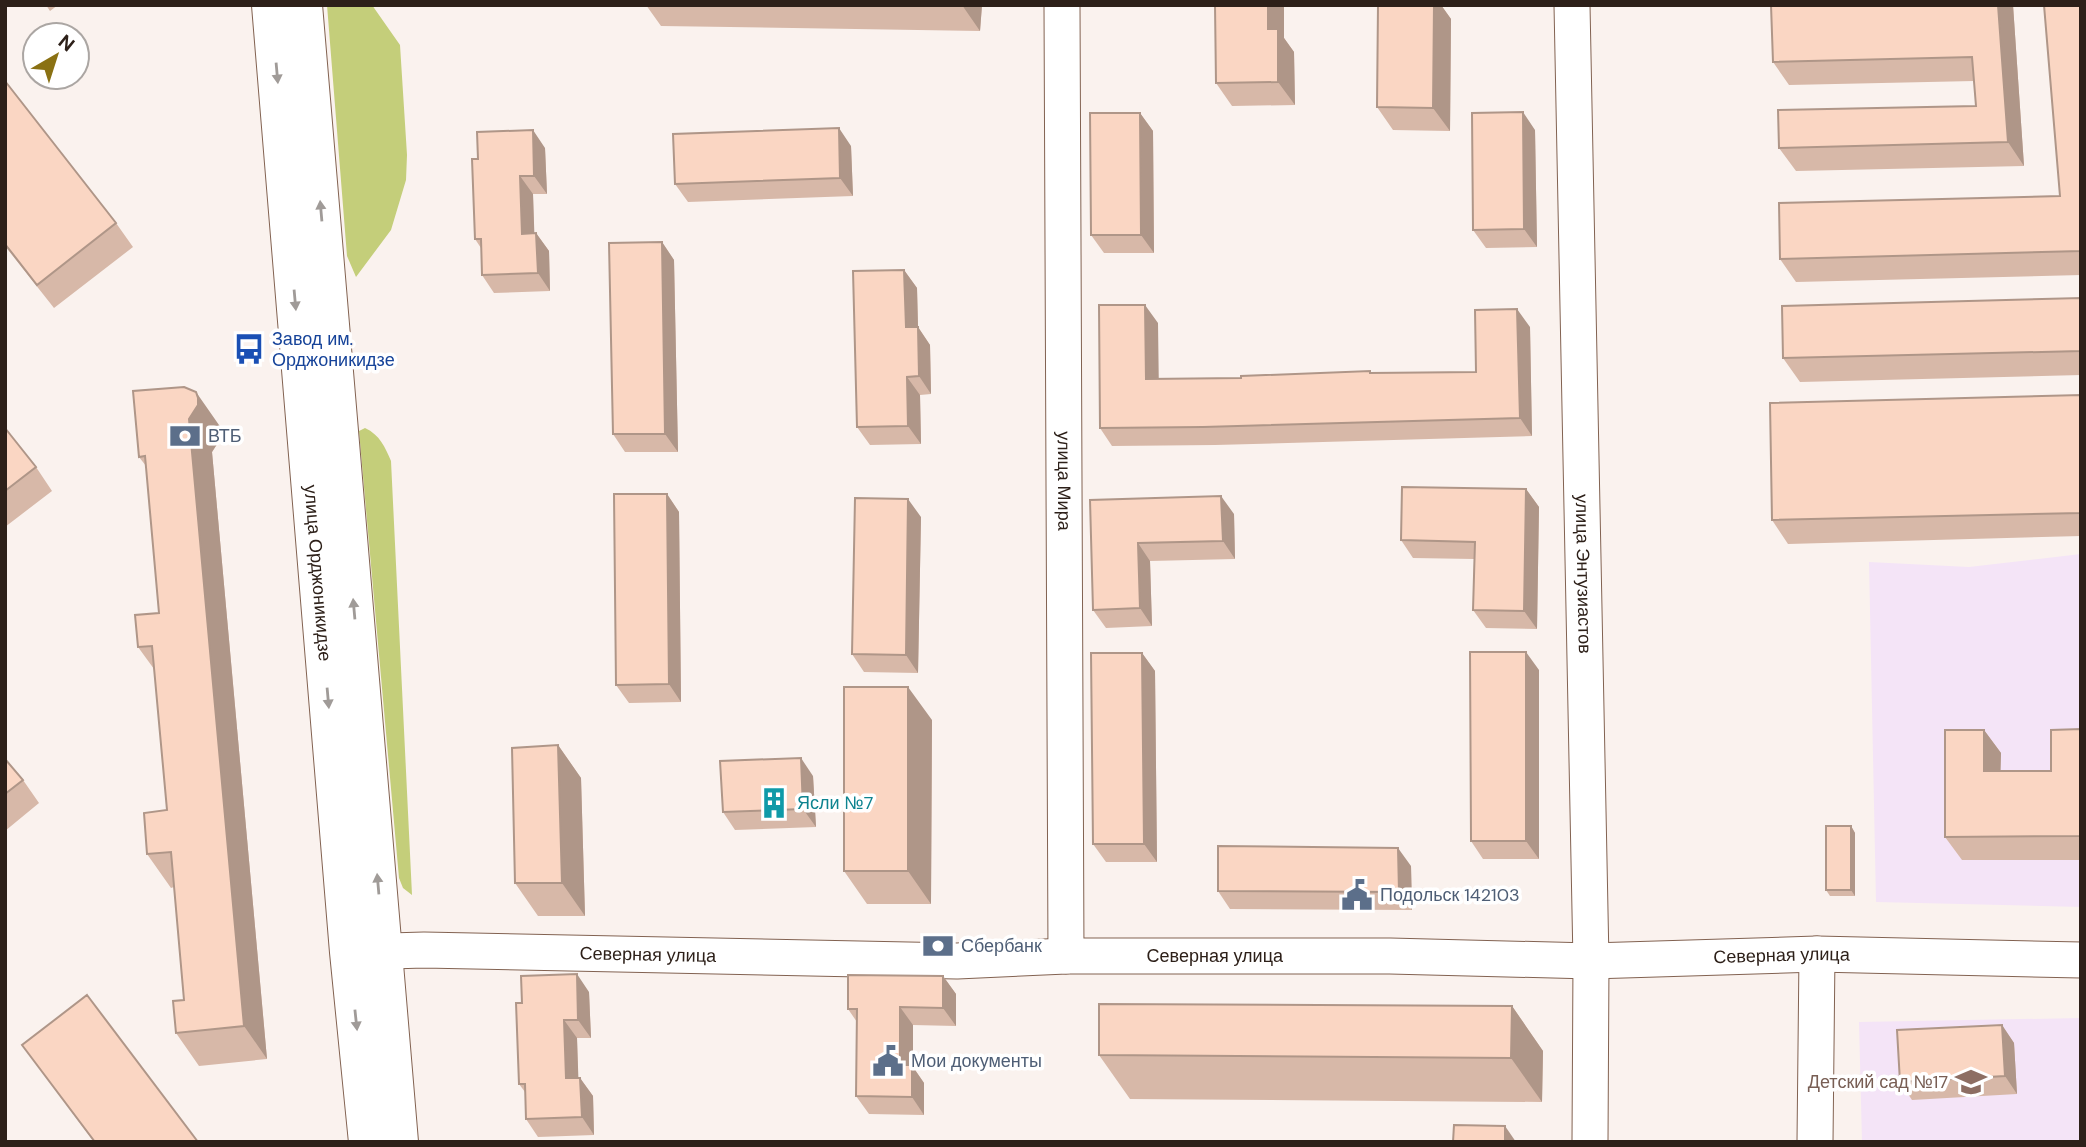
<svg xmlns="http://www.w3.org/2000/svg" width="2086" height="1147" viewBox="0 0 2086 1147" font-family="'DM Sans',sans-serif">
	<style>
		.education { fill: #f4e4f7 }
		.green { fill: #c4ce7a }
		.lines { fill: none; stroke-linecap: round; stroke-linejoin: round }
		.minor-casing { stroke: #826251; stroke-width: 37 }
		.major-casing { stroke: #826251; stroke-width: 40 }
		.minor { stroke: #fff; stroke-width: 35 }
		.major { stroke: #fff; stroke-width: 38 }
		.wall { fill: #d7b8a8 }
		.shaded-wall { fill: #af9688 }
		.building { fill: #fad6c3; stroke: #af9688; stroke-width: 2 }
		.oneway { fill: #a09b98 }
		.labels { text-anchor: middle; stroke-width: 7; stroke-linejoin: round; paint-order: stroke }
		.transit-label { font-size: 18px; fill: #164399; stroke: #fff; text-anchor: start }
		.service-label { font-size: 18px; fill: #4e5e75; stroke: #fff; text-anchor: start }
		.street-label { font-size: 18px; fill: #2d2019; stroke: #fff }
		.culture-label { font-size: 18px; fill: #0d838f; stroke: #fff; text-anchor: start }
		.education-label { font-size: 18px; fill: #785e54; stroke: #fff; text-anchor: end }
	</style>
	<rect width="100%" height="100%" fill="#faf2ee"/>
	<!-- education -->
	<path class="education" d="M2081 554V907L1876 902 1869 562 1969 567Z
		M2081 1018V1142H1862L1859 1022Z"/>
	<!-- green -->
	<path class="green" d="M327 5H372L400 45 407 155 406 180 391 230 356 277 347 256Z
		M365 428C380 435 385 447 391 461L412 895 403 888 399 878 359 431Z"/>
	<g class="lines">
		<defs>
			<g id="minor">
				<path id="s1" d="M1062 5 1066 956"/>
				<path id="s2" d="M1572 5 1591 961 1590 1142"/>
				<path id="s3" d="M356 952 424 950 957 961 1066 956H1390L1591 961 1817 954 2081 960"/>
				<path d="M1815 1142 1817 954"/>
			</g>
			<g id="major">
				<path id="s4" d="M271 5 349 952 368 1142"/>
				<path d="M303 5 399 1142"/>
			</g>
		</defs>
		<!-- minor casing -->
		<use href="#minor" class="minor-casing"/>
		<!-- major casing -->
		<use href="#major" class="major-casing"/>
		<!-- minor -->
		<use href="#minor" class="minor"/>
		<!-- major -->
		<use href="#major" class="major"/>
	</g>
	<!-- wall -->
	<path class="wall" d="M46 5H58L50 11Z
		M646 5H982L980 31 661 26Z
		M1215 5H1284V38L1294 52 1295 105 1232 106 1216 83Z
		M1378 5H1441L1451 19 1450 131 1393 130 1377 107Z
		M2013 5 2024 166 1796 171 1779 148 1976 106 1974 81 1789 85 1773 62Z
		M2081 5V275L1796 282 1780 259 2060 196Z
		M5 81 116 223 133 247 54 308 5 246Z
		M1140 113 1153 131 1154 253H1104L1091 235Z
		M1535 130 1537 247 1486 248 1473 230Z
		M851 146 853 196 688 202 675 184Z
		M545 148 547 194H533L534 233H536L549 251 550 291 494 293 482 275 481 248 475 239 478 159Z
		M662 242 674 260 678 452H625L613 434Z
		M904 270 917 288 918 327 930 345 931 394 920 395 921 444 870 445 857 427Z
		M2081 298V375L1800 382 1783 358Z
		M1158 323V379L1241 378 1370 371 1372 373 1476 372 1530 327 1532 436 1215 445 1112 446 1100 428Z
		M2081 395V536L1788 544 1772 520Z
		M219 425 222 431 221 438 212 452 267 1059 199 1066 176 1033 184 1000 174 887 171 888 147 854 167 810 154 669 138 647 159 613 146 466 139 457Z
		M5 428 36 467 52 491 5 527Z
		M1526 489 1539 507 1537 629 1486 628 1473 610 1474 559 1413 558 1401 540Z
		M667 494 679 512 681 702 629 703 616 685Z
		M1090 500 1234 514 1235 559 1150 561 1152 626 1106 628 1093 610Z
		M921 517 918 673 864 672 852 654Z
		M1142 653 1155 671 1157 862H1106L1093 844Z
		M1539 670V859H1483L1471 841Z
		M932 720 931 904H867L844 871Z
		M2081 729V860H1962L1945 837 1984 730 2001 753 2000 771H2051Z
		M558 745 581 778 585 916H538L515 883Z
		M5 759 23 780 39 803 5 831Z
		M813 776 816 827 735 830 723 812Z
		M1851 826 1855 833V896H1830L1826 890Z
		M1411 866 1412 910 1230 909 1218 891Z
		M943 976 956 994V1026L913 1025V1067L924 1083V1115L869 1114 856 1096 857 1022 848 1009Z
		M589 992 591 1038H577L578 1078H580L593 1096 594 1135 538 1137 526 1119 525 1092 519 1084 516 1003Z
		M1512 1006 1543 1051 1542 1102 1130 1099 1099 1055Z
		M2002 1025 2014 1043 2017 1094 1912 1100 1900 1082Z
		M22 1045 198 1142H94Z"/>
	<!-- shaded-wall -->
	<path class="shaded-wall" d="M962 5H982L980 31Z
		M1268 5H1284V38L1294 52 1295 105 1278 82 1268 29Z
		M1434 5H1441L1451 19 1450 131 1433 108Z
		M1998 5H2013L2024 166 2008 142Z
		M1523 112 1535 130 1537 247 1524 229Z
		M1140 113 1153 131 1154 253 1141 235Z
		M839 128 851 146 853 196 840 178Z
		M533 130 545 148 547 194 534 176Z
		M520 176 533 194 535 252 522 234Z
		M536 233 549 251 550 291 538 273Z
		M662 242 674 260 678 452 665 434Z
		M904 270 917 288 918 327 930 345 931 394 919 376 906 327Z
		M1145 305 1158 323 1159 397 1146 379Z
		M1517 309 1530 327 1532 436 1520 418Z
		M907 377 920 395 921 444 908 426Z
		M196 392 219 425 222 431 221 438 212 452 267 1059 244 1026 189 419Z
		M1526 489 1539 507 1537 629 1524 611Z
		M667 494 679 512 681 702 669 684Z
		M1221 496 1234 514 1235 559 1223 541Z
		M908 499 921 517 918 673 906 655Z
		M1138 543 1150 561 1152 626 1140 608Z
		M1526 652 1539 670V859L1526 841Z
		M1142 653 1155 671 1157 862 1144 844Z
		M908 687 932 720 931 904 908 871Z
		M1984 730 2001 753 2000 795 1984 771Z
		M558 745 581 778 585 916 562 883Z
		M801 758 813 776 816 827 803 809Z
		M1851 826 1855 833V896L1851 890Z
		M1398 848 1411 866 1412 910 1399 892Z
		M577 974 589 992 591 1038 578 1020Z
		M943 976 956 994V1026L943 1008Z
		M1512 1006 1543 1051 1542 1102 1511 1058Z
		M900 1007 913 1025V1067L924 1083V1115L912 1097 900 1065Z
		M564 1020 577 1038 579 1096 566 1078Z
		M2002 1025 2014 1043 2017 1094 2005 1076Z
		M580 1078 593 1096 594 1135 582 1117Z
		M1505 1126 1516 1142H1505Z"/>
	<!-- building -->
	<path class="building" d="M1215 5H1268V29H1278V82L1216 83Z
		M1378 5H1434L1433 108 1377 107Z
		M1771 5H1998L2008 142 1779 148 1778 110 1976 106 1972 57 1773 62Z
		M2044 5H2081V251L1780 259 1779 203 2060 196Z
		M5 81 116 223 37 285 5 244Z
		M1523 112 1524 229 1473 230 1472 113Z
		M1090 113H1140L1141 235H1091Z
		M839 128 840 178 675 184 673 134Z
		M533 130 534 176H520L522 234 536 233 538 273 482 275 481 239H475L472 159H478L477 132Z
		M662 242 665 434H613L609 243Z
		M904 270 906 327H918L919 376 907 377 908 426 857 427 853 271Z
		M2081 298V351L1783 358 1782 306Z
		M1099 305H1145L1146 379 1241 378V376L1370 371V373L1476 372 1475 310 1517 309 1520 418 1203 427 1100 428Z
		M184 387 196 392 198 398V405L189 419 244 1026 176 1033 173 1001 184 1000 171 852 147 854 144 813 167 810 152 646 138 647 135 615 159 613 145 456 139 457 133 391Z
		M2081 395V513L1772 520 1770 403Z
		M5 428 36 467 5 491Z
		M1402 487 1526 489 1524 611 1473 610 1475 542 1401 540Z
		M614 494H667L669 684 616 685Z
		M1221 496 1223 541 1138 543 1140 608 1093 610 1090 500Z
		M855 498 908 499 906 655 852 654Z
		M1470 652H1526V841H1471Z
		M1091 653H1142L1144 844H1093Z
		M844 687H908V871H844Z
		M2081 729V836L1945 837V730H1984V771H2051V730Z
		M558 745 562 883H515L512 748Z
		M801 758 803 809 723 812 720 761Z
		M5 759 23 780 5 794Z
		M1826 826H1851V890H1826Z
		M1218 846 1398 848 1399 892 1218 891Z
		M577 974 578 1020H564L566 1078H580L582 1117 526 1119 525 1084H519L516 1003H522L521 976Z
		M848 975 943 976V1008L900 1007V1065H912V1097L856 1096 857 1009H848Z
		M87 995 198 1142H95L22 1045Z
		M1099 1004 1512 1006 1511 1058 1099 1055Z
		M2002 1025 2005 1076 1900 1082 1897 1030Z
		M1454 1125 1505 1126V1142H1453Z"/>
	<!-- one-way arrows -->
	<defs><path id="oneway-solid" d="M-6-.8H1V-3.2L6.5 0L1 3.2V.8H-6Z" transform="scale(1.75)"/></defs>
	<g class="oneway">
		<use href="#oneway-solid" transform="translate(277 73) rotate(85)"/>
		<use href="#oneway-solid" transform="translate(321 211) rotate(-95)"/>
		<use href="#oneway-solid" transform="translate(295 300) rotate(85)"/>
		<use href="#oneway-solid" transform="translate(354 609) rotate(-95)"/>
		<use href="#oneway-solid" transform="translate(328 698) rotate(85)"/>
		<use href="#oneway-solid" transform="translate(378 884) rotate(-95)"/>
		<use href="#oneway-solid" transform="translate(356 1020) rotate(84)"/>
	</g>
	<!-- icons -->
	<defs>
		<symbol id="bus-bare" viewBox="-9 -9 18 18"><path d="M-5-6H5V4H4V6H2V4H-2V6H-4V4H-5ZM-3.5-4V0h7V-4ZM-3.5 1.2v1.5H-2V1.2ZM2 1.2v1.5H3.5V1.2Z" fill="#1a4fb4" stroke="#fff" stroke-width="2.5" paint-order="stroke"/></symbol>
		<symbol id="bank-bare" viewBox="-9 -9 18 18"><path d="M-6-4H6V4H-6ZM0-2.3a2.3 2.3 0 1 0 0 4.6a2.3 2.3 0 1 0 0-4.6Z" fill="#5c6f8a" stroke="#fff" stroke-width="2.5" paint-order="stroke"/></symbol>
		<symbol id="building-bare" viewBox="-9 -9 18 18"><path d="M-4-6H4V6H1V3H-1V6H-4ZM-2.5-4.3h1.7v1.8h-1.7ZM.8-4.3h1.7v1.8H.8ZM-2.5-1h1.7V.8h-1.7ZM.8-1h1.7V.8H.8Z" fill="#0f9aa8" stroke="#fff" stroke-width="2.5" paint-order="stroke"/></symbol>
		<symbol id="civic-bare" viewBox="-9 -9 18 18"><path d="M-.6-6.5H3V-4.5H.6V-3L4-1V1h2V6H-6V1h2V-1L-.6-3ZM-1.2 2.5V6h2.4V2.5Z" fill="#5c6f8a" stroke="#fff" stroke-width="2.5" paint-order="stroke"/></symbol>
		<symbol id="school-bare" viewBox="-9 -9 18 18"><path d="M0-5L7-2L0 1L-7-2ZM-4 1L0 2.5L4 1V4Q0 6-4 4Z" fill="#8d6e63" stroke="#fff" stroke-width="2.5" paint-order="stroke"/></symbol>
	</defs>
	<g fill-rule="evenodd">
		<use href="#bus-bare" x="227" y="327" width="44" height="44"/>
		<use href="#bank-bare" x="163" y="414" width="44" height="44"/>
		<use href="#building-bare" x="752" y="781" width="44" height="44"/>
		<use href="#civic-bare" x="1335" y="873" width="44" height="44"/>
		<use href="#bank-bare" x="916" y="924" width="44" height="44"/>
		<use href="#civic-bare" x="866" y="1039" width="44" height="44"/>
		<use href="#school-bare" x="1949" y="1060" width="44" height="44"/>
	</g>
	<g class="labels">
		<!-- transit labels -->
		<g class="transit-label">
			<text x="272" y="345">Завод им.<tspan x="272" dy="21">Орджоникидзе</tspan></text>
		</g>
		<!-- service labels -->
		<g class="service-label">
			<text x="208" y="442">ВТБ</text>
			<text x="1380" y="901">Подольск 142103</text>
			<text x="961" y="952">Сбербанк</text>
			<text x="911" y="1067">Мои документы</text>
		</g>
		<!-- street labels -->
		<g class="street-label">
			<text dy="6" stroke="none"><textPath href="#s1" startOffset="476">улица Мира</textPath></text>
			<text dy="6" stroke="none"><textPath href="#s2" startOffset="569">улица Энтузиастов</textPath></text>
			<text dy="6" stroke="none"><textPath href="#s4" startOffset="570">улица Орджоникидзе</textPath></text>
			<text dy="6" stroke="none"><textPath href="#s3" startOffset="292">Северная улица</textPath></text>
			<text dy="6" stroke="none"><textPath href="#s3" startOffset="859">Северная улица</textPath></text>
			<text dy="6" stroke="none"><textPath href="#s3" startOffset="1426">Северная улица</textPath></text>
		</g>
		<!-- culture labels -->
		<g class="culture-label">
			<text x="797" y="809">Ясли №7</text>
		</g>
		<!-- education labels -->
		<g class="education-label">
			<text x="1948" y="1088">Детский сад №17</text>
		</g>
	</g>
	<!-- border -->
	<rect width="2086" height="1147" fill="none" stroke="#2d2019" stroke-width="14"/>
	<!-- north arrow -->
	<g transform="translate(56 56) rotate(39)"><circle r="33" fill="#ffffff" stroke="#aba6a3" stroke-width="2"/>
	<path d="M0-5L12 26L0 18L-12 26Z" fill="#8a7113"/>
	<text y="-10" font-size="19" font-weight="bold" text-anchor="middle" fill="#2d2019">N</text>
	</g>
</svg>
